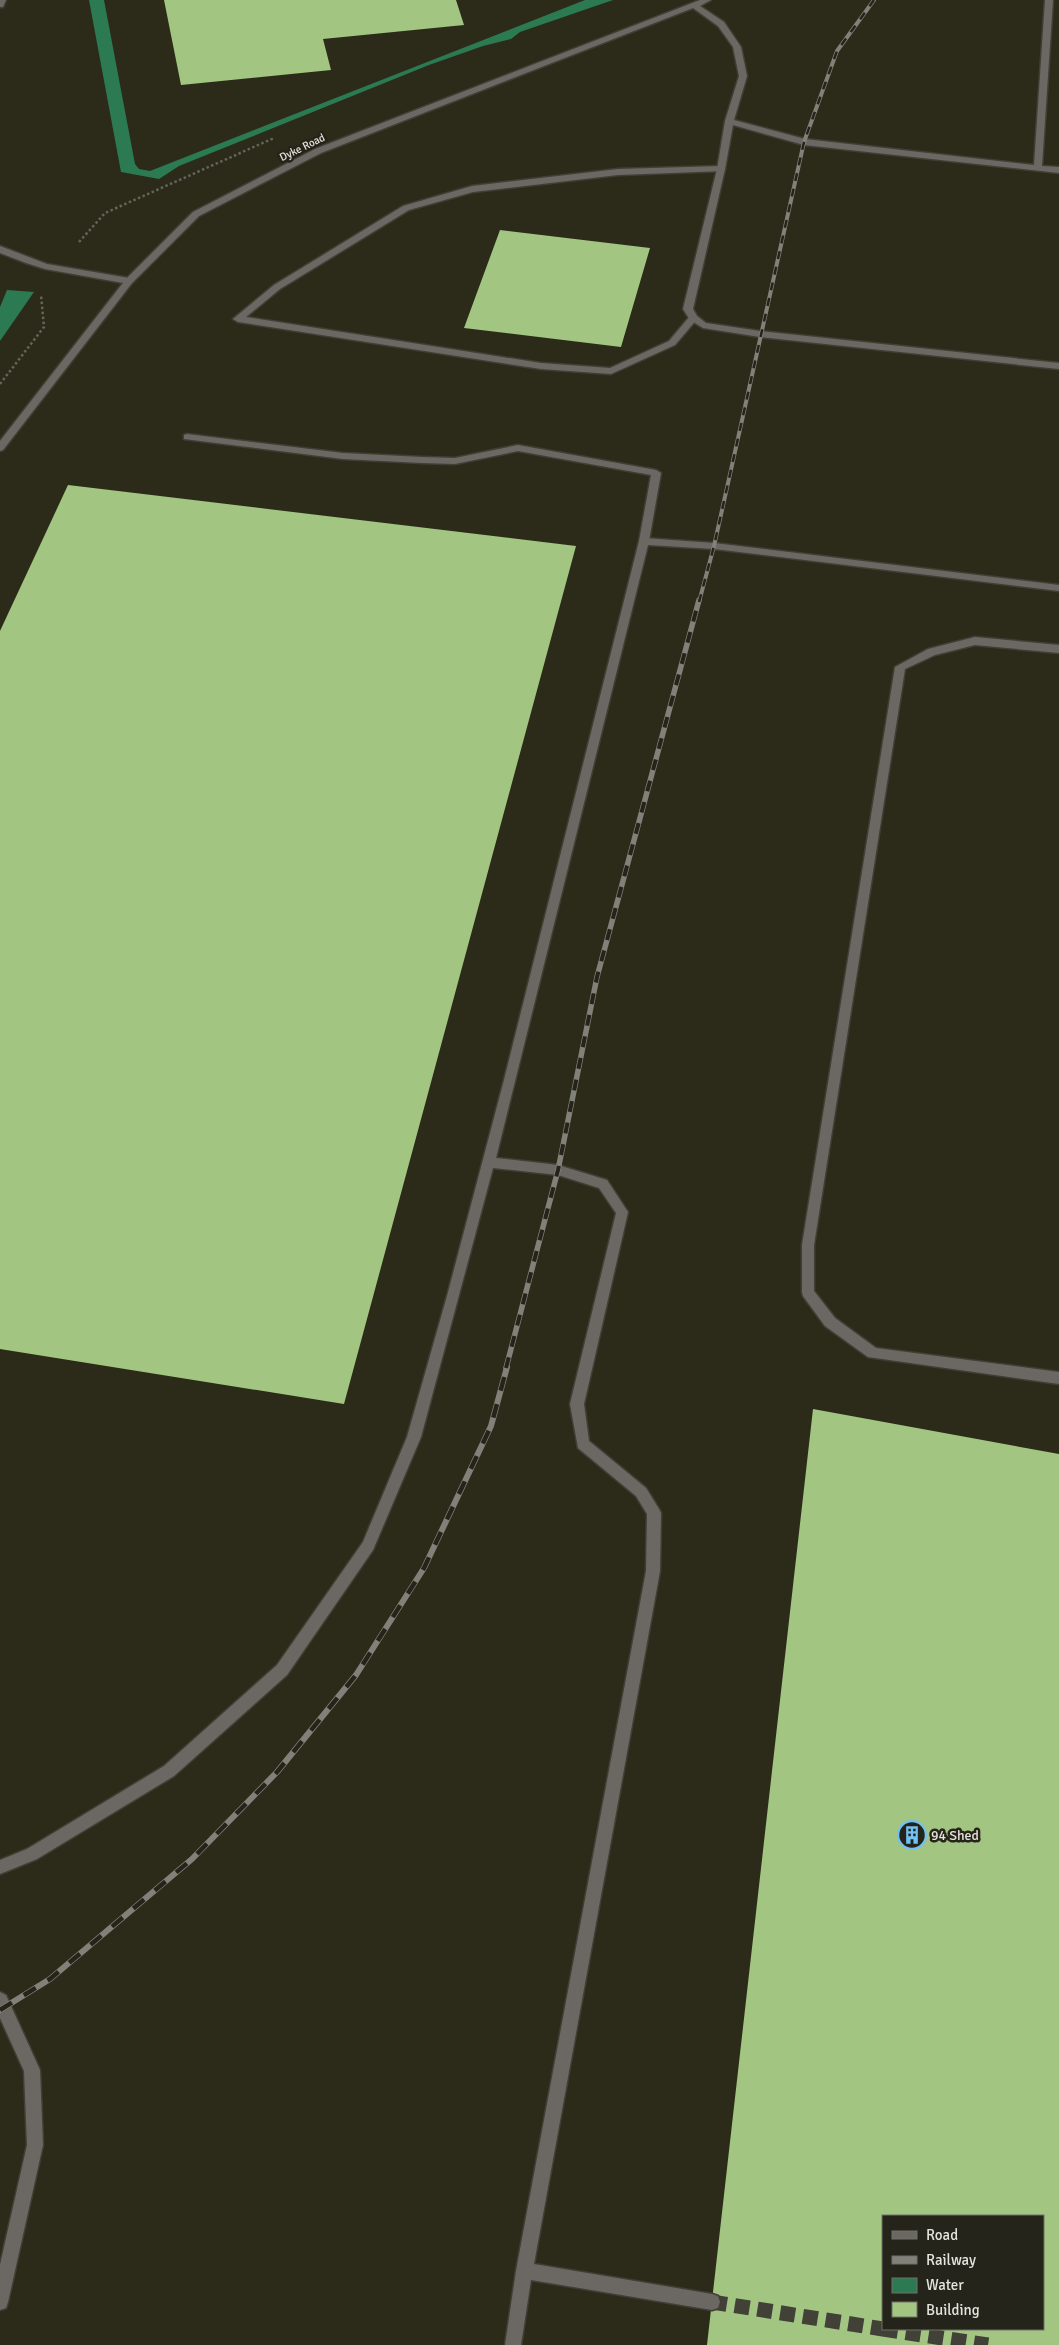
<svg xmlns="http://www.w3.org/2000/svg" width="1059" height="2345" viewBox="0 0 1059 2345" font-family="Signika,sans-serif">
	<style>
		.built { fill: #2c2b1a; fill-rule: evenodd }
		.water { fill: #2b7a52 }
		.building { fill: #a2c681; fill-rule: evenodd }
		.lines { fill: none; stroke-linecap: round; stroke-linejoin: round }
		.street-tunnel { stroke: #424137; stroke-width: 15; stroke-dasharray: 15 8; stroke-linecap: butt }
		.lane-casing { stroke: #403f35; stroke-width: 3 }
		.street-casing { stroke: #403f35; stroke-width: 3 }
		.path { stroke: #65645b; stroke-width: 2.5; stroke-dasharray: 2.5 2.5; stroke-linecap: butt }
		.lane { fill: #6b6863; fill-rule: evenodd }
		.street { fill: #6b6863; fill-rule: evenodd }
		.rail-far2-casing { stroke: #828179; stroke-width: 4 }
		.rail-far1-casing { stroke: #828179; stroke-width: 5.5 }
		.rail-casing { stroke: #828179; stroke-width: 6 }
		.rail-far2 { stroke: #25241a; stroke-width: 2.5; stroke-dasharray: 8; stroke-linecap: butt }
		.rail-far1 { stroke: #25241a; stroke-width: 4; stroke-dasharray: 11; stroke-linecap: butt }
		.rail { stroke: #25241a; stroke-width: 4.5; stroke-dasharray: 14; stroke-linecap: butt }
		.labels { text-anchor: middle; stroke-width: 5; stroke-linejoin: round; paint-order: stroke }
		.far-street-label { font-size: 11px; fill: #e4e4dd; stroke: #25241a }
		.poi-label { font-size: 14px; fill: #e4e4dd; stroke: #25241a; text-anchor: start }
	</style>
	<rect width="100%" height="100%" fill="#25241a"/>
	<!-- built -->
	<path class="built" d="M0 0H1059V2345H0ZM883 2216H1043V2329H883Z"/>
	<!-- water -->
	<path class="water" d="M89 0H104L135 164 139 169 150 171 585 0H613L520 32 511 39 483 46 429 65 179 166 159 179 121 172Z
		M7 290 34 292 0 341V307Z"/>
	<!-- building -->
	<path class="building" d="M164 0H456L464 25 323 39 331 70 181 85Z
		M500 230 650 248 621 347 464 328Z
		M68 485 576 546 344 1404 0 1349V631Z
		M813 1409 1059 1454V2345H707ZM883 2216H1043V2329H883Z"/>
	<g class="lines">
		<!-- street-tunnel -->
		<path class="street-tunnel" d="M712 2302 883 2329
			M883 2329 988 2345"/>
		<defs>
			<path id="lane" d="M0 0H6L3 7H0Z
				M721 166 725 169 724 171 618 175 473 192 409 210 280 289 246 317 541 363 610 368 669 341 690 316 693 315 698 318 675 345 611 374 541 369 238 322 233 319 274 285 403 206 472 186 618 169Z
				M0 246 47 264 129 278 134 281 129 284 45 269 26 263 0 253Z
				M187 434 343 453 422 457 455 458 518 445 656 470 661 473 649 541 644 544 639 541 651 475 518 451 455 464 422 463 343 459 184 439V435Z"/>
			<path id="street" d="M700 0H711L700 6 724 22 741 47 747 76 734 120 805 139 1034 165 1045 0H1053L1042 166 1059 167V173L804 145 733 125 725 169 693 309 697 316 706 323 760 331 1059 363V369L760 337 703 328 690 320 683 309 717 169 725 121 739 76 733 47 718 26 693 8 321 153 199 216 132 283 3 450 0 451V441L126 279 193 212 315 149Z
				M644 538 714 543 1059 585V591L714 549 648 545 496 1158 558 1165 607 1180 628 1212 584 1404 589 1441 646 1488 659 1509 661 1513 660 1571 534 2264 712 2294 718 2296 720 2302 718 2308 712 2310 531 2280 521 2345H505L516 2271 646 1571 647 1514 636 1496 578 1448 570 1404 616 1213 599 1188 558 1175 493 1168 421 1437 373 1550 287 1675 174 1776 37 1859 0 1874V1860L27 1849 164 1766 277 1665 363 1542 407 1437 447 1296 504 1080 639 541Z
				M975 637 1059 645V653L975 645 935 655 905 669 814 1245V1291L835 1318 876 1348 1059 1372V1384L868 1357 825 1326 803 1296 802 1292V1245L895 667 928 649Z
				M0 1992 6 1995 40 2070 43 2145 8 2302 6 2308 0 2310V2265L27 2145 24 2071 0 2018Z"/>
		</defs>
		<!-- lane casing -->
		<use href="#lane" class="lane-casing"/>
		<!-- street casing -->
		<use href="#street" class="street-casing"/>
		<!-- path -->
		<path class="path" d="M79 242 105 213 274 138
			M0 384 44 327 41 295"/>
		<!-- lane -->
		<use href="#lane" class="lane"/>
		<!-- street -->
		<use href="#street" class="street"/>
		<defs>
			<path id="rail-far2" d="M699 602 714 546 804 142 837 51 874 0"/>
			<path id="rail-far1" d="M506 1368 558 1170 597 977 699 600"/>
			<path id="rail" d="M0 2010 50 1979 192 1859 277 1772 356 1675 424 1568 491 1426 507 1367"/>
		</defs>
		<!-- rail-far2 casing -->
		<use href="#rail-far2" class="rail-far2-casing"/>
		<!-- rail-far1 casing -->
		<use href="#rail-far1" class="rail-far1-casing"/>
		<!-- rail casing -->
		<use href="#rail" class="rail-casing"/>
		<!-- rail-far2 -->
		<use href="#rail-far2" class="rail-far2"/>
		<!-- rail-far1 -->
		<use href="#rail-far1" class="rail-far1"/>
		<!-- rail -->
		<use href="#rail" class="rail"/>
	</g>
	<!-- icons -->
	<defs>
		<symbol id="building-ring" viewBox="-11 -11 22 22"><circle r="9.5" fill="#25241a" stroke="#71c1f5" stroke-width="1.5"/><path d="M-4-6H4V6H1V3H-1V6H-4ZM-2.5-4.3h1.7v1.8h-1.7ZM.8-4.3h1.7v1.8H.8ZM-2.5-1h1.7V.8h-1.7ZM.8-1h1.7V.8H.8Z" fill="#71c1f5"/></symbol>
	</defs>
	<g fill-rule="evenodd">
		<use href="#building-ring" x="896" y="1819" width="32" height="32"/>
	</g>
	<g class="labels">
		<!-- far-street labels -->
		<g class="far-street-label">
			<text transform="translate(302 147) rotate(-26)" y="4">Dyke Road</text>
		</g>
		<!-- poi labels -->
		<g class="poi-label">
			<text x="931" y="1840">94 Shed</text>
		</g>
	</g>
	<!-- legend -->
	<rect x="882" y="2215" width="162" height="115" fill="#25241a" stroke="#717168"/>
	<rect x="892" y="2231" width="25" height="8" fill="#6b6863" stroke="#717168"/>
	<text x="926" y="2240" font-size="15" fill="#e4e4dd">Road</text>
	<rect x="892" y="2256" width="25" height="8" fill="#828179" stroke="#717168"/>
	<text x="926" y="2265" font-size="15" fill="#e4e4dd">Railway</text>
	<rect x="892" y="2278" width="25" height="15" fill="#2b7a52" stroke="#717168"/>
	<text x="926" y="2290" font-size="15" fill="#e4e4dd">Water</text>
	<rect x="892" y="2302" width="25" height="15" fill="#a2c681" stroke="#717168"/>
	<text x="926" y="2315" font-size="15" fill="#e4e4dd">Building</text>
</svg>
